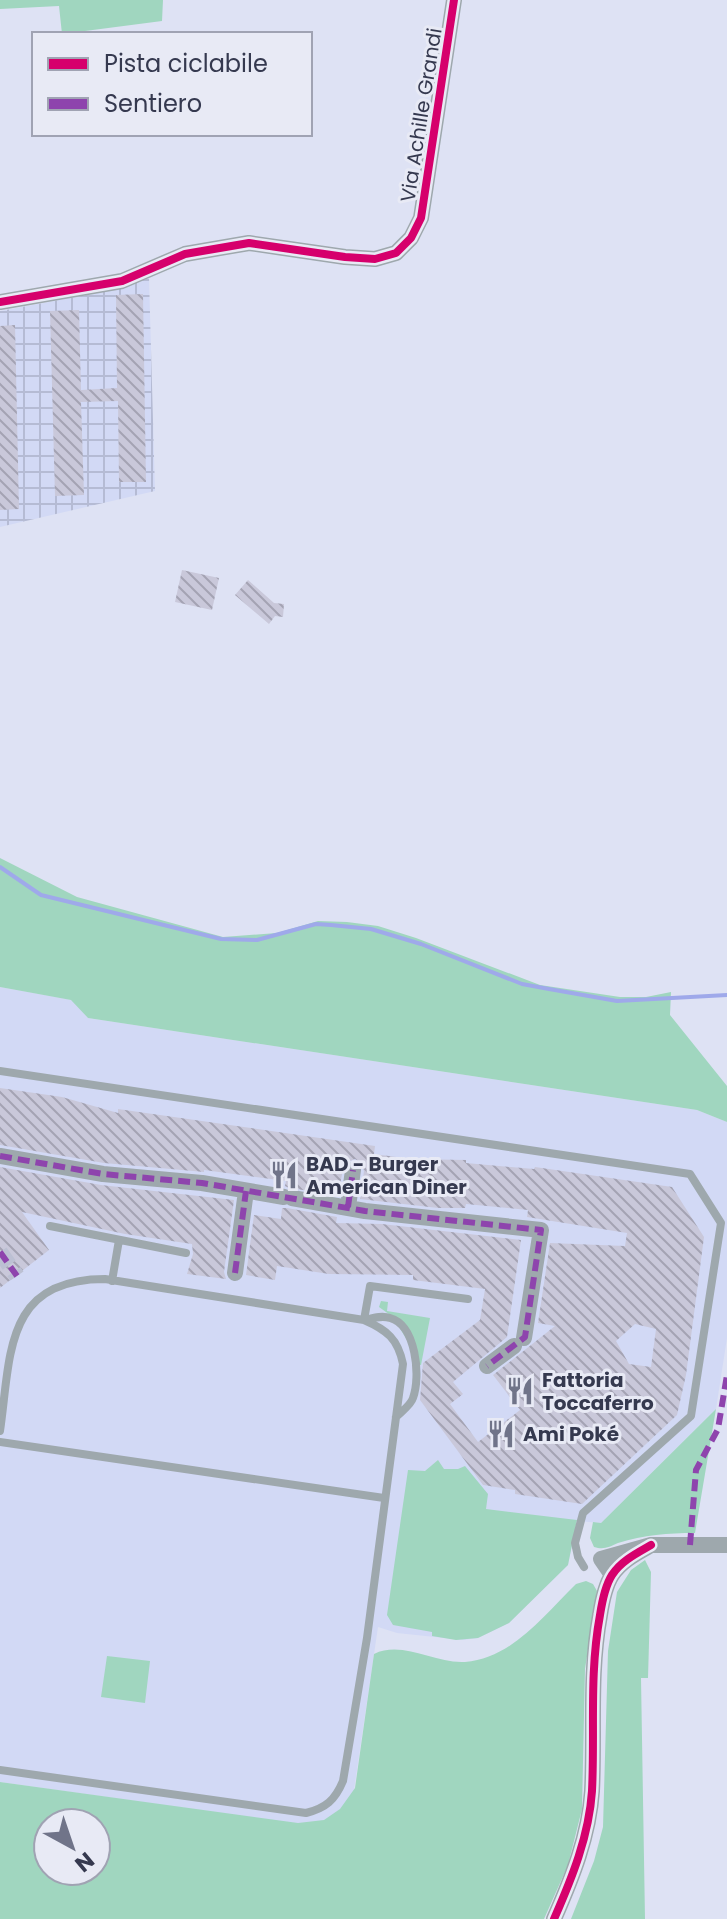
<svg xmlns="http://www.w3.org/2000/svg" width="727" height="1919" viewBox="0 0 727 1919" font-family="Poppins,sans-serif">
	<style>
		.built { fill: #d2d9f5 }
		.industrial { fill: url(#industrial-grid) }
		.green { fill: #a0d6bf; fill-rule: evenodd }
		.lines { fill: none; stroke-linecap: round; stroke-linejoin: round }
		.stream { stroke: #9fa9ea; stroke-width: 4 }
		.building { fill: url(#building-back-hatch); fill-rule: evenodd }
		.street-tunnel { stroke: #bcc0d3; stroke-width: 16; stroke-dasharray: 16 8; stroke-linecap: butt }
		.lane { stroke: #9ea8ad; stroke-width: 8 }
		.street { stroke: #9ea8ad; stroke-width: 16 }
		.quiet { stroke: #8e44ad; stroke-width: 6; stroke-dasharray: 12 6; stroke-linecap: butt }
		.cycleway-casing { stroke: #e8eaf5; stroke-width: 13 }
		.cycleway { stroke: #d6006c; stroke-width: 8 }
		.labels { text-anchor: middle; stroke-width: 6; stroke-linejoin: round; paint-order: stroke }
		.street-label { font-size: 20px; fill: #35394f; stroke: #e8eaf5 }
		.poi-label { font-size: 20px; font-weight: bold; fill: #35394f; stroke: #e8eaf5; text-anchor: start }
	</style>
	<defs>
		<pattern id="industrial-grid" width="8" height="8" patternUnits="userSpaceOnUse" patternTransform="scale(2)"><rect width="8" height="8" fill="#d2d9f5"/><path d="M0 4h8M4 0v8" fill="none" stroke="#b5bbd4"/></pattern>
		<pattern id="building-back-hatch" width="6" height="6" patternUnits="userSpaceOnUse" patternTransform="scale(2)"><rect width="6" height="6" fill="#c9c8da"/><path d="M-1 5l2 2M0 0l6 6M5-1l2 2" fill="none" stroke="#a4a3b3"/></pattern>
	</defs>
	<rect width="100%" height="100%" fill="#dee2f4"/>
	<!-- built -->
	<path class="built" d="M0 987 72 1000 88 1018 697 1110 727 1122V1338L716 1409 601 1523 577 1521 568 1565 509 1623 478 1638 463 1640 397 1633 378 1627 348 1831 0 1782Z"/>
	<!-- industrial -->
	<path class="industrial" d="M149 278 155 491 0 527V311L119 289Z"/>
	<!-- green -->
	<path class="green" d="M0 0H163L162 21 62 34 59 6 0 9Z
		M0 858 77 897 223 937 277 933 318 921 347 922 378 926 416 938 540 985 620 997H646L671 992 670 1015 727 1086V1122L697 1110 88 1018 71 1000 0 987Z
		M381 1301 388 1302 387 1311 430 1318 421 1365 416 1364V1355L393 1317 379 1307Z
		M716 1409 695 1533C668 1533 644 1535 618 1543 609 1547 604 1550 594 1547L590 1538 593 1522 601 1523Z
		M438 1460 444 1469H458L465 1466 488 1494 486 1509 577 1520 568 1565 509 1623 478 1638 456 1640 432 1636V1632L393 1625 387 1615 408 1470 425 1471Z
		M645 1560 651 1572 648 1678H641L645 1919H571L594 1861 603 1827 608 1651 617 1592 631 1570Z
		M586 1581 593 1584 597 1591 585 1669 582 1809 568 1865 544 1919H0V1782L298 1823 324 1820 340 1809 355 1788 374 1654C403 1640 435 1664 465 1662 513 1658 544 1615 576 1584ZM48 1823H96V1871H48Z
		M107 1656 150 1661 145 1703 101 1697Z"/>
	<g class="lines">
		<!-- stream -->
		<path class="stream" d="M0 867 41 895 221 939 257 940 316 924 331 925 371 929 421 944 522 984 549 989 617 1001 727 995"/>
	</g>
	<!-- building -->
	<path class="building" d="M143 294 146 482H119L118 401 81 402 84 495 55 496 50 311 79 310 81 390 117 388 116 295Z
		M15 325 19 509 0 510V326Z
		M182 570 219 578 212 610 175 602Z
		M248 580 274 603 284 604 283 617 275 616 269 624 235 595Z
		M0 1088 62 1097 118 1113V1109L375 1146 374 1154 411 1159 466 1160V1163L534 1169 535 1167 672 1187 704 1237 686 1375 677 1415 582 1504 515 1494V1490L483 1485 420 1400 423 1363 480 1320 485 1289 413 1280V1275L329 1274 277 1266 275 1280 246 1275 254 1215 281 1219 282 1208H287L337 1217 336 1223 382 1224 521 1240 507 1337 453 1382 463 1394 450 1404 478 1442 520 1410 493 1375 555 1326 538 1323 550 1243 625 1246 627 1233 527 1217 528 1210 466 1204 465 1208H438L360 1199 364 1171 360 1162 355 1159 344 1164 338 1195 289 1188 285 1186 286 1181 204 1170V1172L104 1163 0 1145ZM635 1324 656 1329 651 1367 629 1364 616 1341Z
		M0 1167 101 1185 234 1200 224 1272 226 1279 187 1274 193 1254 192 1244 125 1234 22 1212 49 1250 0 1288Z"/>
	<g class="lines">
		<!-- street-tunnel -->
		<path class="street-tunnel" d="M0 1252 17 1276"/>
		<!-- lane -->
		<path class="lane" d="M0 1071 690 1174 721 1223 691 1416 583 1513 575 1543 578 1557 584 1567
			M50 1226 186 1253
			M112 1281 119 1240
			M364 1320 370 1286 468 1299
			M365 1320C373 1318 382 1315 390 1318 416 1325 421 1376 413 1398 411 1405 402 1411 396 1417
			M0 1431C11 1355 4 1279 105 1279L364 1320C387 1330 398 1339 403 1364L367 1638 343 1781C335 1800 326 1808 306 1813L0 1770
			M0 1442 384 1498"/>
		<!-- street -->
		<path class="street" d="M0 302 122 281 185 254 249 243 345 257 375 259 396 253 411 238 421 218 454 0
			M0 1156 103 1174 202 1183 284 1197
			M292 1198 365 1211 541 1230 524 1338
			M348 1207 353 1170
			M235 1273 246 1191
			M487 1366 514 1346
			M612 1575 601 1559 651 1545H727
			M554 1919C572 1878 589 1836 592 1791 595 1732 589 1675 600 1615 602 1602 605 1586 612 1575 621 1561 637 1553 651 1545"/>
		<!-- quiet -->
		<path class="quiet" d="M0 1156 103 1174 202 1183 365 1211 541 1230 525 1337 487 1366
			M348 1207 353 1170
			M0 1252 17 1276
			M235 1273 246 1191
			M690 1545 696 1470 718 1429 727 1375"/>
		<defs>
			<path id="cycleway" d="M0 302 122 281 185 254 249 243 345 257 375 259 396 253 411 238 421 218 454 0
				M554 1919C572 1878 589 1836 592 1791 595 1732 589 1675 600 1615 602 1602 605 1586 612 1575 621 1561 637 1553 651 1545"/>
		</defs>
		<!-- cycleway casing -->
		<use href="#cycleway" class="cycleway-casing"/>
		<!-- cycleway -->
		<use href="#cycleway" class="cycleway"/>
	</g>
	<!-- icons -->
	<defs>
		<symbol id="restaurant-bare" viewBox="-9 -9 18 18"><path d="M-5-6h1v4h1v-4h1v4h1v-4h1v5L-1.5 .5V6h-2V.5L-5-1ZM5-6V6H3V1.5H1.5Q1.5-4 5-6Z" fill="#707489" stroke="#e8eaf5" stroke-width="2.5" paint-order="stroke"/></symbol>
	</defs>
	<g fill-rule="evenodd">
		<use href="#restaurant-bare" x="264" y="1155" width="40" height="40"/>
		<use href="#restaurant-bare" x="500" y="1371" width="40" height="40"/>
		<use href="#restaurant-bare" x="481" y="1414" width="40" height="40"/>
	</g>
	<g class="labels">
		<!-- street labels -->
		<g class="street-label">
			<text transform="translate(421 115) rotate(-81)" y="7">Via Achille Grandi</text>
		</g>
		<!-- poi labels -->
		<g class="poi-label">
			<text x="306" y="1171">BAD - Burger<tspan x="306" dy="23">American Diner</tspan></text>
			<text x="542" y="1387">Fattoria<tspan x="542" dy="23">Toccaferro</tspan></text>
			<text x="523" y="1441">Ami Poké</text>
		</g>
	</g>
	<!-- legend -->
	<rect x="32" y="32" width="280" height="104" fill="#e8eaf5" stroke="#a0a3b3" stroke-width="2"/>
	<rect x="48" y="58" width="40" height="12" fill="#d6006c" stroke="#a0a3b3" stroke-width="2"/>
	<text x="104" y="72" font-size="24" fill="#35394f">Pista ciclabile</text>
	<rect x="48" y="98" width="40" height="12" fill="#8e44ad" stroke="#a0a3b3" stroke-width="2"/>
	<text x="104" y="112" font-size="24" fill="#35394f">Sentiero</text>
	<!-- north arrow -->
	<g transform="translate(72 1847) rotate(140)"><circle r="38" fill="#e8eaf5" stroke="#a0a3b3" stroke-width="2"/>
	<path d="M0-6L14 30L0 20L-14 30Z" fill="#707489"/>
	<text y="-12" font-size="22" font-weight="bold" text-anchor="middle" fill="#35394f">N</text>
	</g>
</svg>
